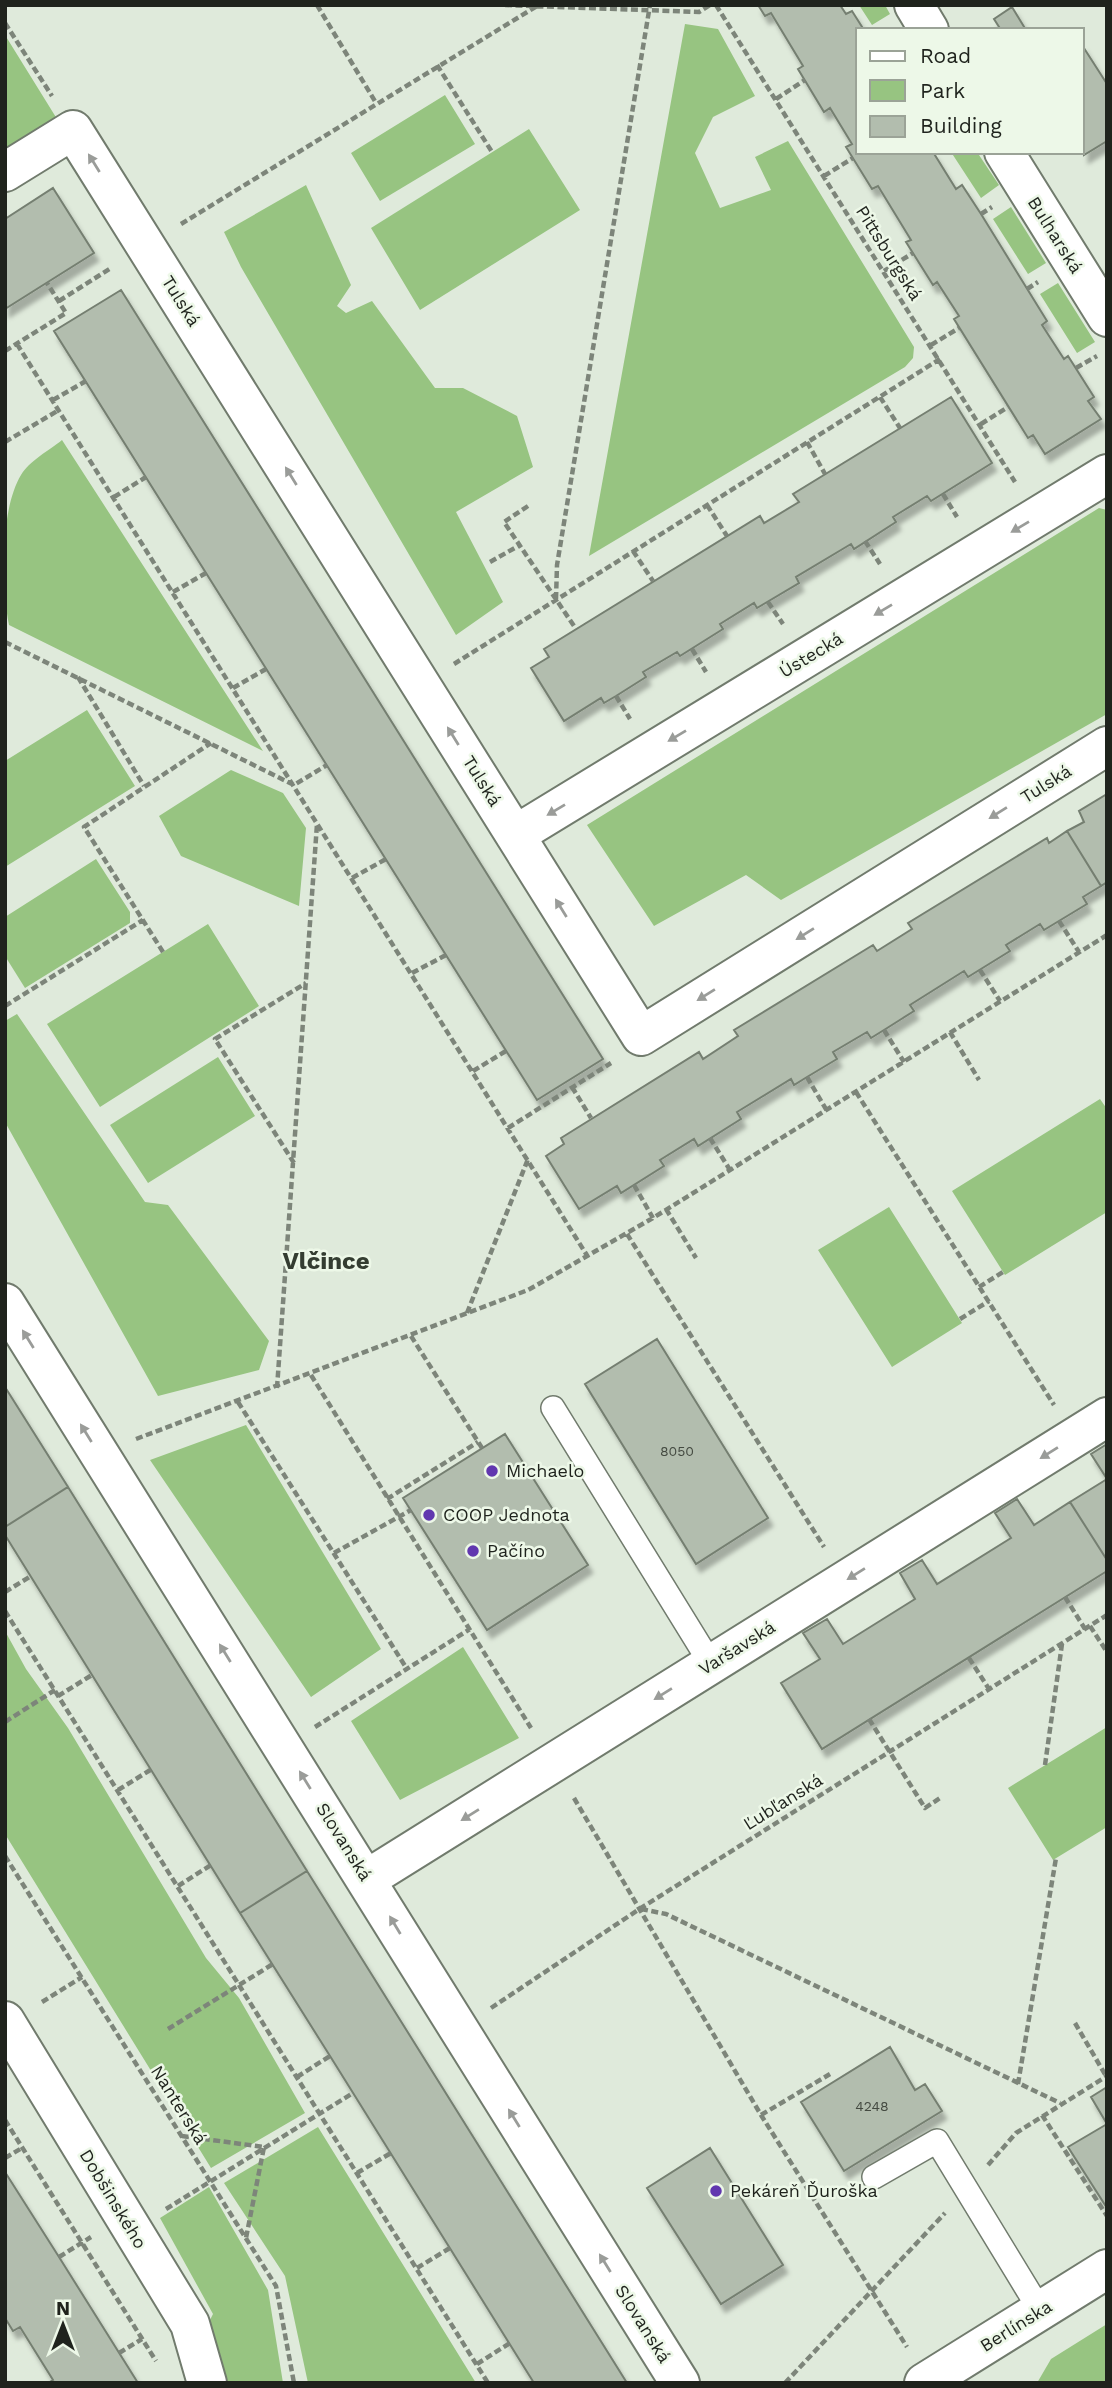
<svg xmlns="http://www.w3.org/2000/svg" width="1112" height="2388" viewBox="0 0 1112 2388" font-family="'Work Sans',sans-serif">
	<style>
		.green { fill: #97c481 }
		.building { fill: #b2bdae; stroke: #757f71; stroke-width: 2; filter: url(#shadow) }
		.lines { fill: none; stroke-linecap: round; stroke-linejoin: round }
		.lane-casing { stroke: #717b6d; stroke-width: 26 }
		.street-casing { stroke: #717b6d; stroke-width: 42 }
		.path { stroke: #7d857a; stroke-width: 4.5; stroke-dasharray: 7 3.5; stroke-linecap: butt }
		.lane { stroke: #fff; stroke-width: 23 }
		.street { stroke: #fff; stroke-width: 38 }
		.oneway { fill: #9a9c99 }
		.poi-dot { fill: #6137af; stroke: #edf8e8; stroke-width: 2.5 }
		.labels { text-anchor: middle; stroke-width: 5; stroke-linejoin: round; paint-order: stroke }
		.number-label { font-size: 14px; fill: #444a41 }
		.street-label { font-size: 18px; fill: #1f231d; stroke: #edf8e8 }
		.poi-label { font-size: 18px; fill: #1f231d; stroke: #edf8e8; text-anchor: start }
		.district-label { font-size: 24px; font-weight: bold; fill: #343d31; stroke: #edf8e8 }
	</style>
	<defs>
		<filter id="shadow"><feDropShadow dx="4.5" dy="8" stdDeviation="2" flood-color="#0004"/></filter>
	</defs>
	<rect width="100%" height="100%" fill="#dfeadb"/>
	<!-- green -->
	<path class="green" d="M859 5H885L890 14 872 25Z
		M685 24 718 29 755 96 713 117 695 153 720 208 771 190 755 157 788 141 914 347 913 358 905 367 589 556Z
		M5 35 62 127 5 162Z
		M445 95 475 144 380 201 351 153Z
		M529 129 580 210 420 310 371 228Z
		M951 152H977L999 185 981 198Z
		M306 185 351 285 337 306 346 313 372 301 435 388H463L517 416 533 467 456 512 503 602 456 635 241 267 224 232Z
		M1011 207 1046 263 1028 274 993 219Z
		M1058 283 1095 342 1077 353 1040 294Z
		M62 440 263 751 9 625C1 585 0 510 21 475 29 461 50 450 62 440Z
		M1099 508 1107 510V714L781 900 746 875 654 926 587 825Z
		M87 710 135 786 5 867V761Z
		M231 770 283 793 306 828 299 906 181 856 159 816Z
		M96 859 130 912V923L25 988 5 956V917Z
		M208 924 259 1006 100 1107 47 1024Z
		M17 1014 145 1202 168 1205 269 1341 259 1370 158 1396 5 1122V1021Z
		M218 1057 255 1116 148 1183 110 1125Z
		M1100 1099 1107 1109V1212L1005 1275 952 1191Z
		M889 1207 962 1323 892 1367 818 1250Z
		M246 1425 381 1649 311 1697 150 1460Z
		M5 1631 26 1669 68 1728 206 1958 239 1998 305 2113 211 2168 5 1834Z
		M463 1647 519 1738 400 1800 351 1721Z
		M1107 1727V1827L1053 1860 1008 1788Z
		M318 2127 476 2383H308L285 2276 224 2183Z
		M209 2187 268 2290 283 2383H217L204 2332 213 2314 160 2218Z
		M1107 2324V2383H1037L1051 2359Z"/>
	<!-- building -->
	<path class="building" d="M758 5H840L846 14 852 11 864 30H858V152H933L956 189 962 185 981 214 1047 321 1042 325 1064 359 1068 356 1094 397 1088 401 1101 419 1045 454 1033 435 1028 438 954 319 959 316 937 282 933 285 906 242 911 240 878 186 872 189 846 147 852 144 830 108 824 112 798 69 803 66 771 13 765 16Z
		M1012 7 1026 30H1001L994 19Z
		M1082 45 1107 84V141L1084 155Z
		M53 188 94 253 5 309V219Z
		M121 290 603 1059 537 1100 54 331Z
		M951 397 992 463 931 501 927 496 893 517 896 522 854 549 851 544 796 577 799 583 757 608 754 603 720 624 723 629 680 656 677 652 643 672 646 677 616 696 604 703 601 698 564 721 531 668 549 657 544 649 760 516 764 523 799 502 793 494Z
		M1107 794V882L1101 886 1067 831 1084 822 1079 811Z
		M1067 831 1101 886 1083 897 1087 904 1044 930 1040 924 1006 945 1010 951 968 977 964 971 910 1005 914 1011 884 1030 871 1038 867 1032 833 1052 837 1059 807 1077 794 1085 791 1079 737 1112 741 1119 698 1146 694 1139 660 1160 664 1166 621 1193 617 1186 579 1209 546 1156 564 1144 561 1138 699 1052 703 1059 738 1036 734 1030 873 945 877 951 912 929 908 923 1047 838 1049 843Z
		M657 1339 768 1518 696 1564 585 1384Z
		M5 1387 68 1487 5 1527Z
		M505 1434 588 1565 487 1630 403 1498Z
		M1107 1444V1560L1070 1502 1107 1479 1091 1454Z
		M68 1487 307 1871 240 1913 5 1535V1527Z
		M1017 1499 1034 1525 1070 1502 1107 1560V1571L822 1749 781 1683 820 1659 803 1633 827 1619 843 1644 915 1599 900 1573 922 1560 937 1584 1011 1538 995 1513Z
		M307 1871 627 2383H534L330 2056 240 1913Z
		M890 2047 915 2090 925 2084 942 2111 844 2171 801 2102Z
		M1107 2087V2208L1068 2147 1107 2124 1091 2097Z
		M710 2148 783 2265 721 2304 647 2188Z
		M5 2172 59 2257 138 2383H48L53 2380 20 2327 13 2331 5 2318Z"/>
	<g class="lines">
		<defs>
			<path id="lane" d="M553 1408 711 1664
				M874 2177 937 2141 1040 2310"/>
			<path id="street" d="M914 5 929 30
				M1004 152 1107 317
				M5 172 73 130 641 1036 1107 746
				M515 835 1107 474
				M5 1303 680 2383
				M367 1879 1107 1417
				M5 2021 190 2324 207 2383
				M924 2383 1107 2269"/>
		</defs>
		<!-- lane casing -->
		<use href="#lane" class="lane-casing"/>
		<!-- street casing -->
		<use href="#street" class="street-casing"/>
		<!-- path -->
		<path class="path" d="M317 5 376 103
			M505 5 699 12 710 5
			M716 5 1015 482
			M5 23 52 96
			M437 65 492 152
			M776 99 805 80
			M824 176 853 158
			M981 214 992 207
			M181 224 537 6
			M884 271 913 253
			M1027 289 1038 282
			M59 301 111 268
			M17 344 588 1257
			M931 345 959 328
			M5 351 66 313 47 283
			M1076 368 1097 356
			M880 397 900 428
			M53 400 86 381
			M981 424 1008 407
			M5 442 59 410
			M807 442 825 474
			M943 494 957 517
			M114 497 146 477
			M707 505 727 536
			M528 506 504 522 576 629
			M865 541 880 564
			M633 551 653 581
			M490 562 520 545
			M173 592 206 573
			M556 599 557 565 650 5
			M768 602 783 624
			M5 642 294 785 327 765
			M692 649 706 672
			M454 664 940 359
			M78 677 144 786
			M233 688 266 669
			M616 696 630 719
			M352 878 386 859
			M1059 921 1079 952
			M163 952 84 827 211 743
			M980 970 1000 1001
			M412 973 446 955
			M5 1006 143 920
			M884 1030 904 1062
			M950 1032 979 1080
			M473 1071 506 1051
			M807 1077 827 1111
			M572 1087 591 1118
			M856 1092 1054 1405
			M508 1128 611 1063
			M710 1138 730 1170
			M294 1163 215 1039 306 983
			M634 1185 653 1218
			M666 1209 696 1258
			M627 1234 824 1547
			M979 1287 1003 1272
			M467 1313 528 1159
			M960 1319 989 1301
			M411 1336 482 1448
			M311 1375 531 1728
			M277 1388 317 824
			M238 1402 407 1669
			M136 1439 528 1290 653 1218 1107 935
			M387 1499 478 1442
			M334 1553 411 1510
			M5 1592 31 1576
			M1065 1597 1085 1629
			M5 1611 488 2383
			M1090 1626 1107 1652
			M969 1658 989 1689
			M58 1696 92 1675
			M869 1719 925 1808 940 1798
			M5 1722 55 1690
			M315 1727 470 1629
			M1045 1765 1062 1644
			M118 1790 152 1769
			M574 1798 761 2115 907 2347
			M5 1856 276 2286 294 2383
			M178 1886 211 1865
			M641 1909 666 1914 1060 2103
			M42 2002 82 1977
			M491 2008 641 1908 1107 1615
			M1075 2023 1106 2076
			M168 2029 273 1964
			M297 2077 330 2056
			M1018 2084 1056 1858
			M761 2115 830 2074
			M1042 2115 1107 2216
			M5 2120 156 2361
			M182 2136 264 2147 246 2238
			M5 2158 22 2148
			M988 2165 1016 2133 1107 2076
			M357 2173 391 2153
			M166 2209 353 2093
			M59 2257 91 2237
			M417 2268 450 2248
			M119 2353 142 2339
			M477 2364 510 2343
			M785 2383 945 2213"/>
		<!-- lane -->
		<use href="#lane" class="lane"/>
		<!-- street -->
		<use href="#street" class="street"/>
	</g>
	<!-- one-way arrows -->
	<defs><path id="oneway-solid" d="M-6-.8H1V-3.2L6.5 0L1 3.2V.8H-6Z" transform="scale(1.75)"/></defs>
	<g class="oneway">
		<use href="#oneway-solid" transform="translate(94 163) rotate(-122)"/>
		<use href="#oneway-solid" transform="translate(291 476) rotate(-122)"/>
		<use href="#oneway-solid" transform="translate(1020 527) rotate(149)"/>
		<use href="#oneway-solid" transform="translate(883 610) rotate(149)"/>
		<use href="#oneway-solid" transform="translate(453 736) rotate(-122)"/>
		<use href="#oneway-solid" transform="translate(677 736) rotate(149)"/>
		<use href="#oneway-solid" transform="translate(556 810) rotate(149)"/>
		<use href="#oneway-solid" transform="translate(998 813) rotate(148)"/>
		<use href="#oneway-solid" transform="translate(561 908) rotate(-122)"/>
		<use href="#oneway-solid" transform="translate(805 934) rotate(148)"/>
		<use href="#oneway-solid" transform="translate(706 995) rotate(148)"/>
		<use href="#oneway-solid" transform="translate(28 1339) rotate(-122)"/>
		<use href="#oneway-solid" transform="translate(86 1433) rotate(-122)"/>
		<use href="#oneway-solid" transform="translate(1049 1453) rotate(148)"/>
		<use href="#oneway-solid" transform="translate(856 1574) rotate(148)"/>
		<use href="#oneway-solid" transform="translate(225 1653) rotate(-122)"/>
		<use href="#oneway-solid" transform="translate(663 1694) rotate(148)"/>
		<use href="#oneway-solid" transform="translate(305 1780) rotate(-122)"/>
		<use href="#oneway-solid" transform="translate(470 1815) rotate(148)"/>
		<use href="#oneway-solid" transform="translate(395 1925) rotate(-121)"/>
		<use href="#oneway-solid" transform="translate(514 2118) rotate(-122)"/>
		<use href="#oneway-solid" transform="translate(605 2263) rotate(-122)"/>
	</g>
	<!-- markers -->
	<g class="poi-dot">
		<circle cx="492" cy="1471" r="7"/>
		<circle cx="429" cy="1515" r="7"/>
		<circle cx="473" cy="1551" r="7"/>
		<circle cx="716" cy="2191" r="7"/>
	</g>
	<g class="labels">
		<!-- number labels -->
		<g class="number-label">
			<text x="677" y="1456">8050</text>
			<text x="872" y="2111">4248</text>
		</g>
		<!-- street labels -->
		<g class="street-label">
			<text transform="translate(1055 235) rotate(58)" y="6">Bulharská</text>
			<text transform="translate(889 253) rotate(58)" y="6">Pittsburgská</text>
			<text transform="translate(181 301) rotate(58)" y="6">Tulská</text>
			<text transform="translate(811 655) rotate(-31)" y="6">Ústecká</text>
			<text transform="translate(482 781) rotate(58)" y="6">Tulská</text>
			<text transform="translate(1046 784) rotate(-32)" y="6">Tulská</text>
			<text transform="translate(737 1648) rotate(-32)" y="6">Varšavská</text>
			<text transform="translate(783 1802) rotate(-32)" y="6">Ľubľanská</text>
			<text transform="translate(344 1842) rotate(58)" y="6">Slovanská</text>
			<text transform="translate(179 2105) rotate(58)" y="6">Nanterská</text>
			<text transform="translate(113 2199) rotate(59)" y="6">Dobšinského</text>
			<text transform="translate(643 2324) rotate(58)" y="6">Slovanská</text>
			<text transform="translate(1016 2326) rotate(-32)" y="6">Berlínska</text>
		</g>
		<!-- poi labels -->
		<g class="poi-label">
			<text x="506" y="1477">Michaelo</text>
			<text x="443" y="1521">COOP Jednota</text>
			<text x="487" y="1557">Pačíno</text>
			<text x="730" y="2197">Pekáreň Ďuroška</text>
		</g>
		<!-- district labels -->
		<g class="district-label">
			<text x="326" y="1269">Vlčince</text>
		</g>
	</g>
	<!-- border -->
	<rect width="1112" height="2388" fill="none" stroke="#1f231d" stroke-width="14"/>
	<!-- legend -->
	<rect x="856" y="28" width="228" height="126" fill="#edf8e8" stroke="#9ba397" stroke-width="2"/>
	<rect x="870" y="51" width="35" height="10" fill="#ffffff" stroke="#9ba397" stroke-width="2"/>
	<text x="920" y="63" font-size="21" fill="#1f231d">Road</text>
	<rect x="870" y="80" width="35" height="21" fill="#97c481" stroke="#9ba397" stroke-width="2"/>
	<text x="920" y="98" font-size="21" fill="#1f231d">Park</text>
	<rect x="870" y="116" width="35" height="21" fill="#b2bdae" stroke="#9ba397" stroke-width="2"/>
	<text x="920" y="133" font-size="21" fill="#1f231d">Building</text>
	<!-- north arrow -->
	<g transform="translate(63 2325)" stroke="#edf8e8" stroke-width="5" paint-order="stroke">
	<path d="M0-5L12 26L0 18L-12 26Z" fill="#1f231d"/>
	<text y="-10" font-size="19" font-weight="bold" text-anchor="middle" fill="#1f231d">N</text>
	</g>
</svg>
